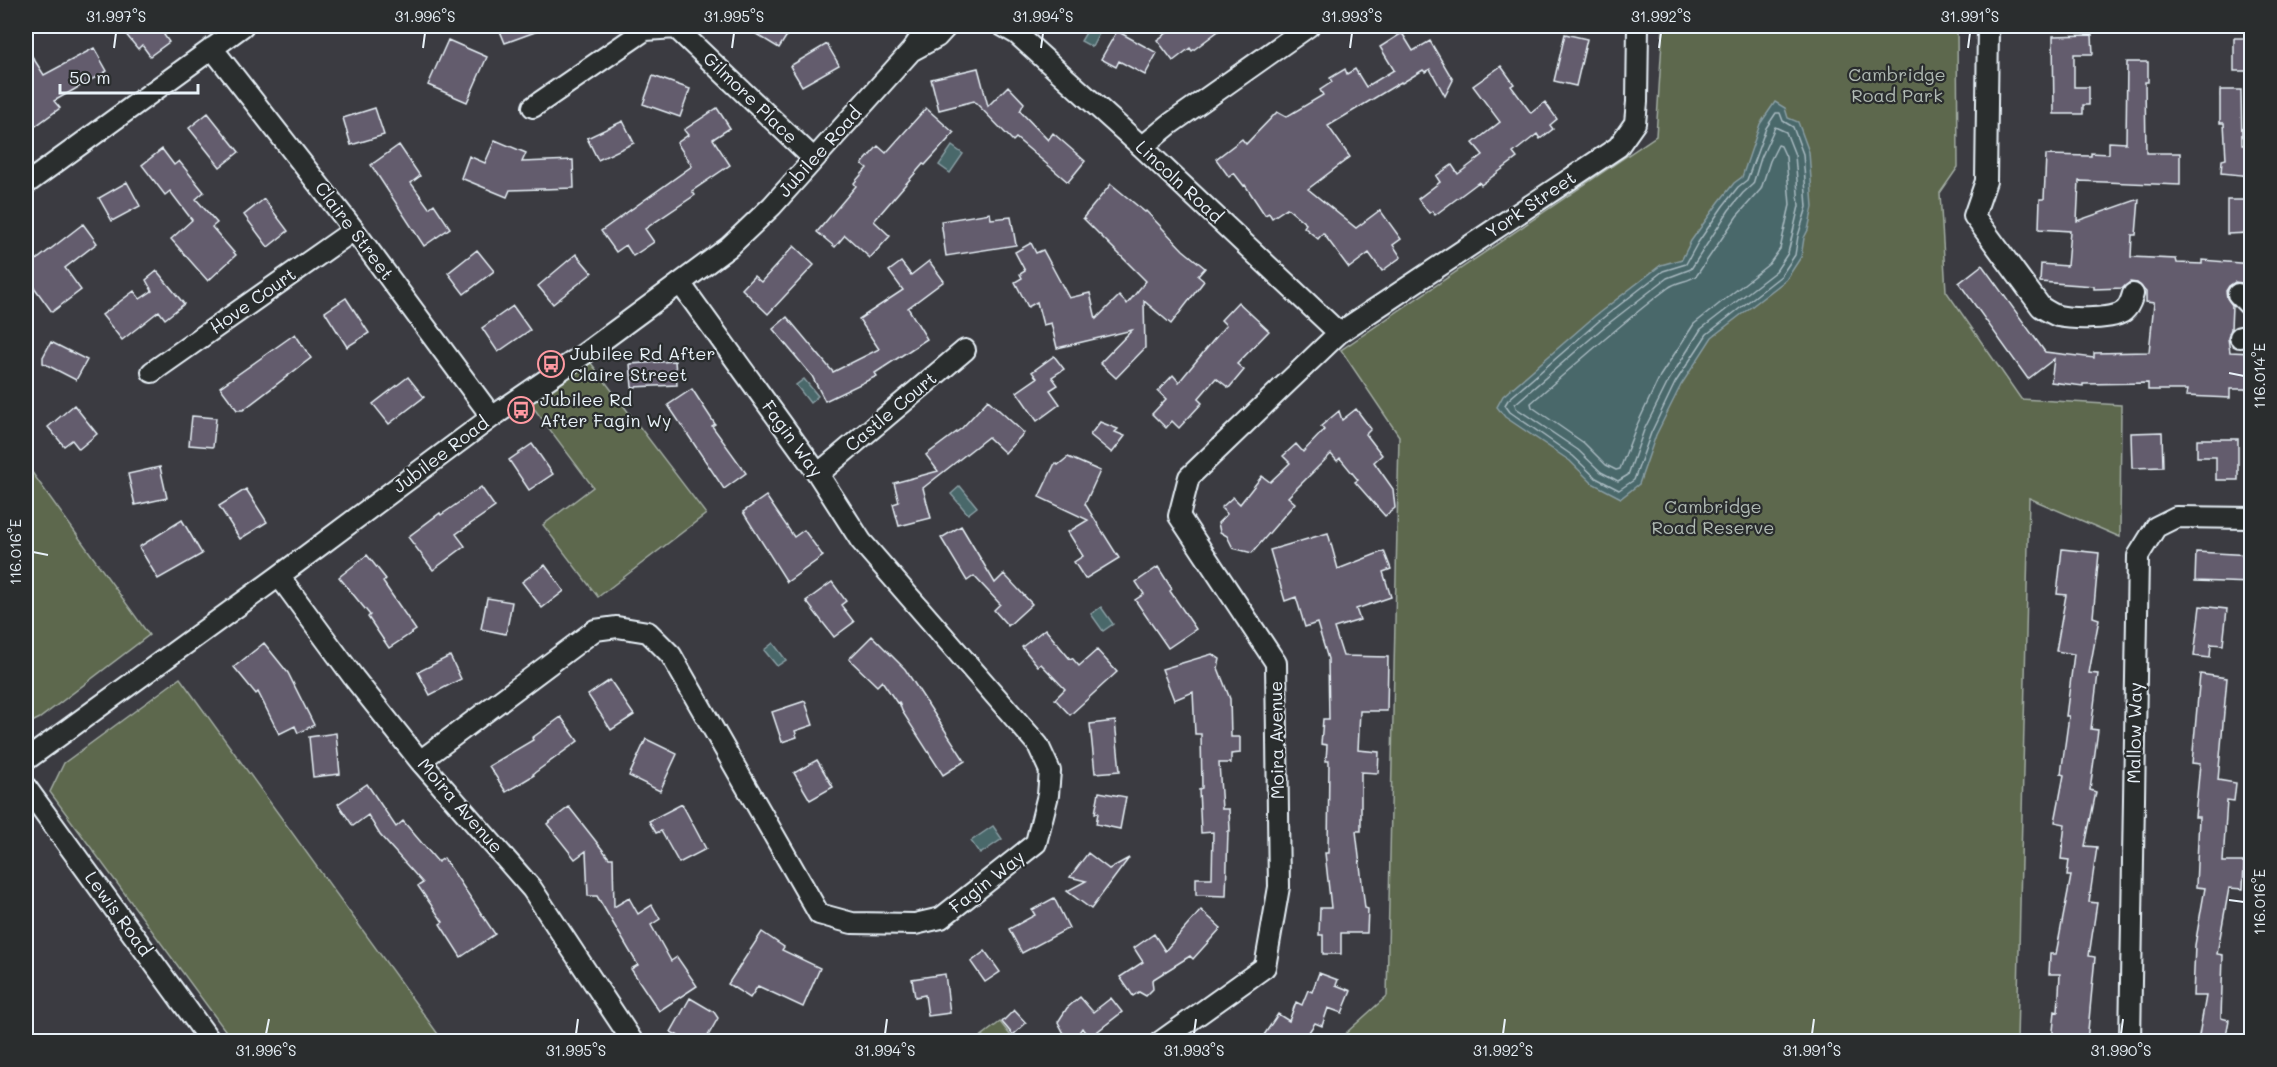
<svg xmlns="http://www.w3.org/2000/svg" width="2277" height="1067" viewBox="0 0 2277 1067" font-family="Mali,sans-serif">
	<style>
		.green { fill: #5d674e; stroke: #a2aca3; stroke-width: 1.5 }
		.water { fill: #49676b; stroke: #899ea3; stroke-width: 1.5 }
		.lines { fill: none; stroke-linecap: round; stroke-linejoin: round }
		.shore { stroke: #a8bac0; stroke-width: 1.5 }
		.building { fill: #645c6d; stroke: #e8f1f8; stroke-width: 1.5 }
		.minor-casing { stroke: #e8f1f8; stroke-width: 24 }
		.minor { stroke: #2a2d2e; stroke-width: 20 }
		.ticks { fill: none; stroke: #e8f1f8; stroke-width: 2 }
		.labels { text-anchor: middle; stroke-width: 4.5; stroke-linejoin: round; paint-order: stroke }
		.park-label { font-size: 18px; fill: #b0bab4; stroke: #2a2d2e }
		.street-label { font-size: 18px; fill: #e8f1f8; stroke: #2a2d2e }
		.poi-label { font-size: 18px; fill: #e8f1f8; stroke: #2a2d2e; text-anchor: start }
		.neatline { fill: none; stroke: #e8f1f8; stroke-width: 2 }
		.ticks-label { font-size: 15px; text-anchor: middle; fill: #e8f1f8 }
	</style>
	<rect width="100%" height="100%" fill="#3b3b41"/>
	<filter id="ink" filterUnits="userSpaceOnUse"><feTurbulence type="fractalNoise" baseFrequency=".0167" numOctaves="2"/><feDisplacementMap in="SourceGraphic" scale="12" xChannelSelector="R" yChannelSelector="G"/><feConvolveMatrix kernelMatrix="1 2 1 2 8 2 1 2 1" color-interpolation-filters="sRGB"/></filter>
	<g filter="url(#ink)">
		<!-- green -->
		<path class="green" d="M1663 26H1957L1958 167 1940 193 1946 291 2021 399 2121 405 2120 537 2029 498 2017 1041 1336 1042 1387 996 1399 436 1341 350 1656 136Z
			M584 354 706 514 598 597 543 525 593 487 524 395Z
			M26 464 149 635 40 718 26 725Z
			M180 678 443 1041H233L50 792 64 763Z
			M1000 1022 1015 1041H975Z"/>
		<!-- water -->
		<path class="water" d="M1090 26H1103L1092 47 1081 41Z
			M1775 102 1785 108 1788 118 1798 122 1809 152 1813 207 1808 230 1804 238 1801 257 1786 280 1712 337 1681 385 1656 435 1639 484 1621 498 1592 483 1570 461 1505 417 1497 407 1503 396 1595 316 1661 265 1682 259 1691 241 1719 202 1734 183 1742 177 1760 124Z
			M952 146 963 154 950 173 939 165Z
			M804 379 818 396 810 403 796 385Z
			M960 486 977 507 968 514 951 494Z
			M1101 607 1113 624 1103 631 1091 614Z
			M773 643 786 660 777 666 764 650Z
			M993 826 1002 839 980 854 971 841Z"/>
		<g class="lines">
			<!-- shore -->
			<path class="shore" d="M1776 113H1780L1783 121 1793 127 1803 154 1807 207 1798 236 1795 255 1781 276 1707 334 1675 383 1651 433 1634 480 1619 490 1596 478 1573 456 1510 412 1505 405 1508 400 1599 321 1663 271 1686 264 1697 244 1723 206 1738 187 1747 180 1766 128Z
				M1775 127 1786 132 1795 155 1799 206 1788 253 1776 271 1701 329 1669 380 1644 430 1628 475 1618 481 1601 472 1578 450 1516 408 1515 404 1604 327 1667 278 1691 269 1729 210 1743 193 1753 184 1761 158Z
				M1778 145 1781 146 1786 157 1790 205 1780 249 1769 264 1694 324 1660 376 1636 427 1620 469 1616 470 1606 465 1584 443 1532 407 1531 403C1576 364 1620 324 1668 288 1677 281 1689 282 1697 275L1737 216 1761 189 1770 161Z"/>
		</g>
		<!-- building -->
		<path class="building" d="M119 26H177L164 35 169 42 150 56 142 45 138 49Z
			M498 26H549V27L505 43Z
			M743 26H793L779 48Z
			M1177 26H1225L1192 51 1190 48 1173 61 1157 40Z
			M1117 31 1157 53 1145 75 1119 61 1116 67 1101 59Z
			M1402 33 1413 51 1430 41 1453 80 1445 96 1430 69 1425 72 1423 70 1402 83 1401 82 1328 126 1350 157 1308 189 1356 228 1380 210 1401 239 1393 245 1401 257 1382 271 1369 253 1349 268 1323 233 1318 239 1304 227 1306 224 1287 208 1272 218 1269 213 1265 215 1245 185 1244 186 1234 173 1229 177 1216 159 1242 139 1246 144 1277 112 1286 117 1323 95 1320 90 1332 82 1330 78 1345 69 1347 74 1355 69 1366 87 1394 70 1380 47Z
			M1565 34 1587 39 1576 86 1554 81Z
			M2092 35 2093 54H2074V87H2089V105H2083V114H2054L2053 36Z
			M2234 38H2252V71H2234Z
			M448 40 487 57 467 102 428 85Z
			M827 44 839 65 802 86 790 66Z
			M26 47 44 75 94 48 107 71 54 101 60 108 26 133Z
			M2127 62H2148V82H2145L2146 153H2180V185L2079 181 2077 221 2139 199 2136 235H2132L2131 257 2176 259 2177 263 2202 264V260L2252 264V291L2242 283 2235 282 2229 286 2226 291 2227 298 2232 305 2231 329 2228 338 2230 352 2252 353V389H2230V398L2186 396 2187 390H2148V383L2083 384V386L2051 382 2054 359 2028 379 1959 283 1982 265 2045 352 2094 358V353L2149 352 2154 303 2146 302V292L2137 283 2130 282 2123 288 2094 289V286L2040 282 2041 264 2067 266 2070 231 2039 229 2040 199H2044L2046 155 2091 156V153L2109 154V142L2126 143Z
			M1501 66 1514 84 1511 86 1531 113 1545 102 1557 119 1550 125 1553 129 1540 139 1537 134 1513 153 1517 158 1481 185 1479 182 1435 215 1432 211 1429 213 1418 199 1440 182 1436 176 1452 165 1458 174 1483 155 1473 143 1500 122 1473 86Z
			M978 68 988 106 1008 86 1024 103 1020 111 1048 140 1053 133 1085 161 1068 182 1016 138 1013 141 974 101 939 110 931 79Z
			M653 76 690 89 680 117 643 104Z
			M2220 90H2241L2242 145H2247L2251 176 2221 173 2222 160 2226 159 2224 123H2220Z
			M375 108 384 135 351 145 343 118Z
			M717 108 730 128 713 139 730 165 692 191 695 195 645 229 654 242 633 256 626 245 616 252 601 231 692 166 677 143 688 135 684 130Z
			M926 108 954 133 925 165 923 164 874 221 890 236 870 258 845 235 835 247 817 232 856 186 854 183 867 168 862 164 878 146 886 153Z
			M208 113 239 152 220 167 189 128Z
			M623 121 634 143 598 160 587 138Z
			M495 140 526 153 522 162 573 160 574 188 510 190 507 197 461 178 469 156 485 163Z
			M399 145 420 176 411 183 429 208 434 204 450 228 424 246 371 165Z
			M162 149 174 165 179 161 204 192 196 199 217 223 212 227 236 255 208 281 171 239 192 220 170 191 165 195 142 165Z
			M127 182 140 206 112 221 99 198Z
			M1111 184 1145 212 1146 211 1183 250 1205 268 1198 276 1204 281 1171 324 1144 301 1145 348 1116 378 1100 363 1132 330 1057 348 1051 323 1043 325 1037 302 1028 307 1015 282 1022 278 1020 274 1025 271 1015 252 1031 243 1036 253 1043 250 1069 298 1090 293 1096 319 1119 296 1127 304 1146 281 1083 218Z
			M264 199 288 231 268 247 244 215Z
			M2227 200H2249V233L2227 234Z
			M990 213 991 219 1011 217 1016 245 946 256 941 221Z
			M83 224 97 243 65 268 81 290 52 312 26 276V268Z
			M794 246 814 265 768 314 742 289 754 276 761 282Z
			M477 250 494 271 464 294 448 273Z
			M576 254 592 273 553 304 538 286Z
			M929 261 944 281 908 308 927 339 875 373 877 376 825 401 812 376 773 329 787 317 833 372 879 349 859 319 903 290 889 271 901 262 911 275Z
			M157 271 184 304 165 319 159 311 122 340 102 315 134 291 140 299 152 291 146 280Z
			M346 298 369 333 347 347 325 312Z
			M1238 302 1269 331 1237 364 1244 370 1229 388 1216 378 1198 399 1202 403 1179 428 1172 421 1166 428 1152 414 1166 399 1158 391 1173 375 1179 382 1226 325 1221 320Z
			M513 306 530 330 498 352 482 328Z
			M295 334 311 358 243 410H237L220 387Z
			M51 342 87 360 76 380 43 363V357Z
			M1054 356 1064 369 1052 377 1058 385 1050 390 1060 404 1037 421 1017 392 1037 378 1032 372Z
			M675 361 677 385 632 387 630 364Z
			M408 377 424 397 389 424 373 404Z
			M692 389 715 424 712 426 746 473 724 489 668 405Z
			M988 400 1024 433 1005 453 988 437 923 488 931 518 899 526 893 504 899 502 894 483 938 471 926 455 962 428Z
			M74 405 97 434 79 449 72 440 64 446 48 427Z
			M1356 409 1371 429 1366 434 1382 455 1374 462 1393 489 1395 508 1385 516 1355 482 1358 480 1340 458 1337 461 1331 454 1288 497 1295 503 1252 553 1233 548 1227 536 1220 532 1218 523 1227 514 1221 508 1233 497 1240 504 1262 476 1270 482 1290 463 1283 456 1296 444 1303 452 1324 430 1321 426 1339 411 1342 420Z
			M192 416 216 418 213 447 189 445Z
			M1100 422 1118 429 1115 432 1125 436 1112 453 1090 435Z
			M2162 432 2163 467 2132 468 2131 433Z
			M2197 439H2238V480H2216V457H2197Z
			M532 444 553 474 529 490 509 460Z
			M1068 457 1100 471 1085 504 1119 558 1085 579 1074 562 1083 556 1068 532 1088 520 1039 497 1055 463 1058 465Z
			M160 467 167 498 135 505 128 474Z
			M481 487 495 507 456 534 465 546 433 570 408 537 440 513 441 515Z
			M246 489 267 522 240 539 219 506Z
			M766 496 794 537 804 530 823 556 787 582 743 512Z
			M182 520 202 554 158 579 139 547Z
			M961 526 995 583 1004 574 1032 604 1008 626 994 610 1000 604 974 576 967 581 941 538Z
			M1328 533 1338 569 1384 551 1391 569 1383 572 1391 597 1356 609 1360 620 1334 628 1343 656 1388 657 1387 711H1360L1358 750 1379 752 1378 773 1361 772V831H1356L1365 908 1368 909 1367 933H1341V954H1323V935H1319L1320 908H1331L1325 853H1328L1329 761H1326L1327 745 1321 744 1323 719H1329L1328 659 1317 623 1305 627 1296 597 1285 601 1270 550Z
			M2062 549 2099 553 2093 617 2099 619 2089 673 2098 674 2091 729 2098 730 2090 790 2096 792 2085 846 2097 847 2089 902 2097 903 2089 956 2095 957 2087 1041H2052L2055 1011 2058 1012 2060 974H2049L2050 954H2056L2071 876H2067L2069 860 2061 859 2065 824 2055 822 2064 775 2061 774 2069 716H2066L2074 654 2056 651 2066 595 2057 594Z
			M2196 552 2252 555V583L2195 581Z
			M367 555 386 579 383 582 416 630 389 648 368 617 370 615 339 577Z
			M545 565 564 591 542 608 522 582Z
			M1158 567 1172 589 1170 591 1196 629 1168 648 1135 600 1144 594 1136 582Z
			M832 582 846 601 841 605 854 622 834 637 806 601Z
			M487 598 512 602 506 634 481 629Z
			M2200 606 2227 609 2223 645 2211 644 2210 658 2194 656Z
			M1045 629 1070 659 1072 658 1079 666 1097 650 1117 672 1070 715 1055 699 1065 689 1041 664 1038 666 1022 647Z
			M872 636 905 669 965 761 943 775 902 711 899 702 897 703 882 681 877 686 849 659Z
			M264 643 288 673 314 725 298 733 295 726 279 734 258 692 256 694 234 667Z
			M1212 654 1220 659 1218 668 1230 699 1231 737H1240V753L1231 754V763H1219L1222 809H1229L1230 831H1228L1226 896 1196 895V878H1212L1213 832 1201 833 1199 789 1202 788 1201 734H1195L1193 692 1174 700 1162 669Z
			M450 656 461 679 430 695 418 672Z
			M2200 674 2227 678 2218 780 2236 783 2234 801 2227 800 2223 862H2244L2243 889 2229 888 2217 954 2223 955 2221 1018 2229 1020 2225 1041H2198L2206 996H2193L2195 945 2205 888 2196 887 2199 817H2195L2200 764 2192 763Z
			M610 680 634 715 611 730 588 695Z
			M805 701 813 725 795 731 797 737 782 742 772 712Z
			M561 717 578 741 533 774 534 775 506 792 489 766 533 740 532 738Z
			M1115 721 1120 771 1095 773 1090 724Z
			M336 733 340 774 313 777 309 737Z
			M646 739 677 754 660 791 629 776Z
			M817 760 833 787 810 800 794 773Z
			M367 784 396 827 403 821 438 862 444 858 495 934 461 957 440 924 443 922 418 886 423 883 380 835 368 815 353 826 338 804Z
			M1099 792 1126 797 1120 829 1096 824 1098 813H1095Z
			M682 804 706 849 679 863 661 831 656 833 649 821Z
			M569 807 609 858H613L614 907 629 898 638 914 652 905 660 919 651 925 671 961 677 957 697 986 659 1011 631 969 638 965 597 896H588L586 851 575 859 547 824Z
			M1088 853 1109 869 1129 858 1091 909 1067 891 1086 881 1070 877Z
			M1054 898 1069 928 1022 953 1009 929 1035 915 1032 910Z
			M1201 910 1221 928 1193 959 1190 956 1152 980 1153 989 1146 996 1139 992 1133 996 1120 977 1143 962 1134 948 1154 934 1165 951Z
			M762 932 784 947 782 950 820 968 803 1007 758 986 750 998 728 984Z
			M985 951 1000 972 985 982 971 962Z
			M1319 973 1338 980 1336 985 1351 991 1342 1013 1328 1008 1322 1026 1315 1023 1303 1041H1260L1278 1014 1289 1021 1296 1002 1302 1005 1308 990 1312 992Z
			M945 974 950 1013 928 1016 925 995 915 997 912 979Z
			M1080 997 1093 1012 1111 998 1122 1012 1089 1038 1082 1028 1073 1041H1068L1058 1022 1067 1008Z
			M690 998 714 1012 718 1018 705 1041H688L671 1032Z
			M1014 1010 1026 1023 1013 1035 1002 1022Z"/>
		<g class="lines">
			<defs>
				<path id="minor" d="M1003 26 1017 34 1142 147 1339 333
					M1988 26 1986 181 1974 216 2041 307C2047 311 2052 314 2058 316 2072 319 2114 320 2124 311 2130 306 2131 300 2133 294
					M212 48 354 230 492 417
					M913 50 937 37 947 26
					M533 107 645 30 676 28 814 159
					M1142 147 1170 124 1309 26
					M26 184 243 26
					M2238 294 2252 308
					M2240 337 2252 335
					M152 372 354 230
					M818 474 965 350
					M279 576 354 678 420 761 532 889 633 1042
					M26 760 279 576 492 417 584 354 729 247 772 206 912 50 928 26
					M420 761 595 630 617 627 648 632 671 655 819 914 852 923 915 924 941 918 1036 843 1048 795 1050 771 1038 745 861 541 818 474 680 283
					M26 787 211 1042
					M1160 1042 1265 967 1279 887 1276 663 1179 516 1189 477 1339 333 1618 147 1635 123 1637 102 1638 26
					M2130 1042 2138 556 2156 527 2176 517 2252 518"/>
			</defs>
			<!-- minor casing -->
			<use href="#minor" class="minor-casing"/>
			<!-- minor -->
			<use href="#minor" class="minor"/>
		</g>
	</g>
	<!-- ticks -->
	<path class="ticks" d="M114 48 116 33M423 48 425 33M732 48 734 33M1041 48 1043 33M1350 48 1352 33M1659 48 1661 33M1968 48 1970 33M2229 373 2244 376M33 552 48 555M2229 900 2244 902M266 1034 269 1019M576 1034 578 1019M885 1034 887 1019M1194 1034 1196 1019M1503 1034 1505 1019M1812 1034 1814 1019M2121 1034 2123 1019"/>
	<!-- icons -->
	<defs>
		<symbol id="bus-ring" viewBox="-11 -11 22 22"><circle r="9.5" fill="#2a2d2e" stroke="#ff9aa2" stroke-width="1.5"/><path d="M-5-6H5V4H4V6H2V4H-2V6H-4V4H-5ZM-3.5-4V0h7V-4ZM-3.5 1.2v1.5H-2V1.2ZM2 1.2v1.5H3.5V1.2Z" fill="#ff9aa2"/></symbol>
	</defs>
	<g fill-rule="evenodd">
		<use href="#bus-ring" x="536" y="349" width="30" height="30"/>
		<use href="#bus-ring" x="506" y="395" width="30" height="30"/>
	</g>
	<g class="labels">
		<!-- park labels -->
		<g class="park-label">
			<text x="1897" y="81">Cambridge<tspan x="1897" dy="21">Road Park</tspan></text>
			<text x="1713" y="513">Cambridge<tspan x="1713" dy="21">Road Reserve</tspan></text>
		</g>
		<!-- street labels -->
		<g class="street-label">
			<text transform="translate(750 98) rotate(44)" y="6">Gilmore Place</text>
			<text transform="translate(820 152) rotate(-48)" y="6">Jubilee Road</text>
			<text transform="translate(1179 182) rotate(43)" y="6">Lincoln Road</text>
			<text transform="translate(1531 205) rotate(-34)" y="6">York Street</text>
			<text transform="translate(354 231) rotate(53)" y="6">Claire Street</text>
			<text transform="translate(253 301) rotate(-35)" y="6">Hove Court</text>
			<text transform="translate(891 412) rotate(-40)" y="6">Castle Court</text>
			<text transform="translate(792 439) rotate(54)" y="6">Fagin Way</text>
			<text transform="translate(441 455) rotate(-37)" y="6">Jubilee Road</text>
			<text transform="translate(2135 733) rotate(-89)" y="6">Mallow Way</text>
			<text transform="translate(1277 740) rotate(-91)" y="6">Moira Avenue</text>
			<text transform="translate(460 806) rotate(49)" y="6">Moira Avenue</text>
			<text transform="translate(987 882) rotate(-38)" y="6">Fagin Way</text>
			<text transform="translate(118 914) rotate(54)" y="6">Lewis Road</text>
		</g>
		<!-- poi labels -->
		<g class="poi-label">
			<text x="570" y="360">Jubilee Rd After<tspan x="570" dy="21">Claire Street</tspan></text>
			<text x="540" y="406">Jubilee Rd<tspan x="540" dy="21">After Fagin Wy</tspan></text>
		</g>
	</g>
	<!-- margin -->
	<rect width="2277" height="1067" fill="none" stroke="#2a2d2e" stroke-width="66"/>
	<!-- scale -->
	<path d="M60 84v9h138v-9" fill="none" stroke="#e8f1f8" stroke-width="3"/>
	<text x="69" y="84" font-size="18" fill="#e8f1f8" stroke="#2a2d2e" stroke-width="4.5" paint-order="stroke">50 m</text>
	<rect x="33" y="33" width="2211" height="1001" class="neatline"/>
	<g class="ticks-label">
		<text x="116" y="22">31.997°S</text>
		<text x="425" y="22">31.996°S</text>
		<text x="734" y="22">31.995°S</text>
		<text x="1043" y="22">31.994°S</text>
		<text x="1352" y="22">31.993°S</text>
		<text x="1661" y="22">31.992°S</text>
		<text x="1970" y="22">31.991°S</text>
		<text transform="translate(2260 376) rotate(-90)" y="5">116.014°E</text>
		<text transform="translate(16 552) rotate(-90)" y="5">116.016°E</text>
		<text transform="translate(2260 902) rotate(-90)" y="5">116.016°E</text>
		<text x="266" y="1056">31.996°S</text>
		<text x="576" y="1056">31.995°S</text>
		<text x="885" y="1056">31.994°S</text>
		<text x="1194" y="1056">31.993°S</text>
		<text x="1503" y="1056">31.992°S</text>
		<text x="1812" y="1056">31.991°S</text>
		<text x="2121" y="1056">31.990°S</text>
	</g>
</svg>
